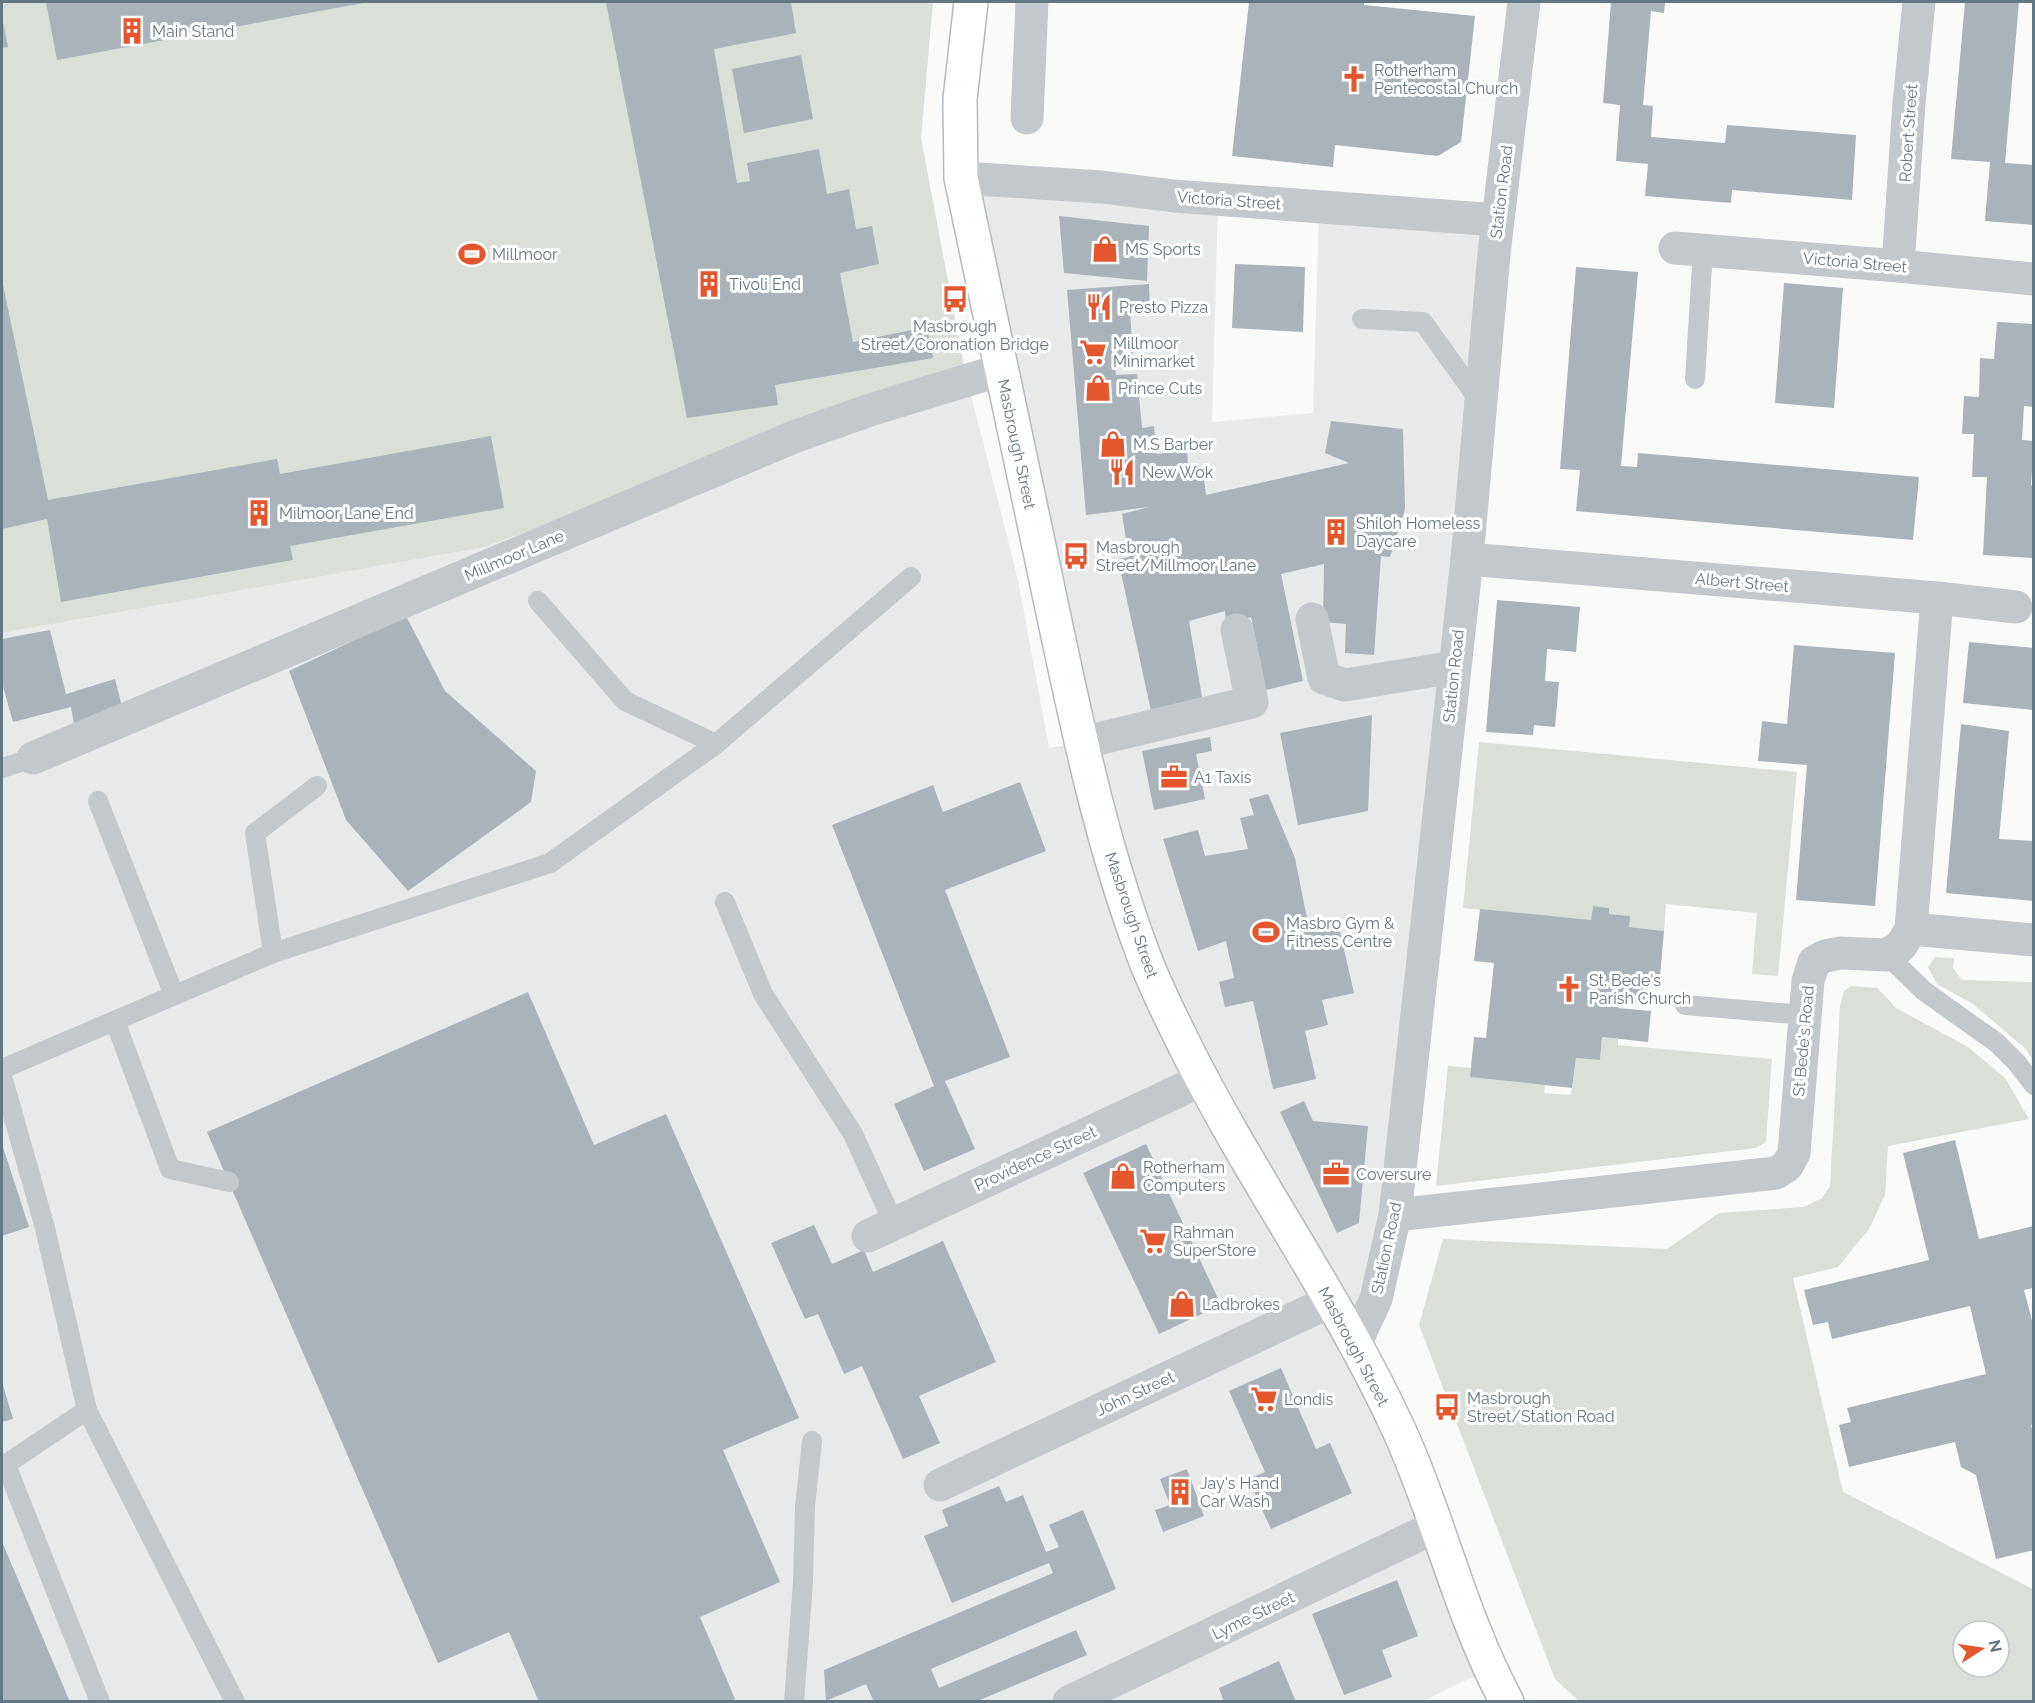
<svg xmlns="http://www.w3.org/2000/svg" width="2035" height="1703" viewBox="0 0 2035 1703" font-family="Raleway,sans-serif">
	<style>
		.built { fill: #e8e9e9 }
		.green { fill: #dadfd7; fill-rule: evenodd }
		.building { fill: #aab3b9 }
		.lines { fill: none; stroke-linecap: round; stroke-linejoin: round }
		.secondary-casing { stroke: #b3babf; stroke-width: 36 }
		.lane { stroke: #c3c8cc; stroke-width: 20 }
		.street { stroke: #c3c8cc; stroke-width: 33 }
		.secondary { stroke: #fff; stroke-width: 33 }
		.labels { text-anchor: middle; stroke-width: 6; stroke-linejoin: round; paint-order: stroke }
		.poi-label { font-size: 16px; fill: #657683; stroke: #fff; text-anchor: start }
		.street-label { font-size: 16px; fill: #657683; stroke: #fff }
	</style>
	<rect width="100%" height="100%" fill="#fafaf8"/>
	<!-- built -->
	<path class="built" d="M961 178 1218 199 1212 422 1313 413 1319 206 1498 220 1420 995 1355 1344 1489 1669 1421 1702H2V633L485 547 965 371 1018 580 1049 748 1081 743Z"/>
	<!-- green -->
	<path class="green" d="M2 2H933L921 138 965 371 485 547 2 633Z
		M1479 742 1797 772 1778 976 1752 974 1757 913 1666 904 1664 931 1629 927V916L1609 914V908L1593 906 1591 920 1463 908Z
		M1935 957 1954 958 1953 968 1962 980 2033 982V1061L2026 1049 1973 1004 1937 984 1928 967Z
		M1851 986 1877 988 1896 1008 1968 1047 2005 1078 2029 1119 1888 1146 1885 1195 1869 1229 1838 1267 1793 1278 1843 1492 2033 1589V1701H1579L1555 1679 1419 1325 1443 1239 1667 1249 1719 1213 1804 1207 1822 1198 1830 1186 1840 1006 1844 991ZM1963 1631H1999V1667H1963Z
		M1602 1037 1618 1039V1045L1772 1059 1766 1142 1756 1148 1436 1186 1448 1066 1471 1068V1077L1545 1085 1544 1093 1571 1095 1576 1058 1600 1060Z"/>
	<!-- building -->
	<path class="building" d="M46 2H362L363 3 57 60Z
		M606 2H791L796 33 714 49 737 183 750 181 747 163 819 149 827 194 849 189 856 229 872 226 879 264 840 273 853 342 927 327 933 358 775 385 778 405 687 418Z
		M1249 2H1364V5L1475 16 1461 142 1438 156 1335 145 1333 167 1232 156Z
		M1611 2H1665L1664 13 1651 11 1643 105 1653 106 1651 137 1725 143 1727 125 1856 135 1852 200 1732 190 1731 203 1645 196 1648 164 1616 161 1620 105 1603 103Z
		M1965 2H2019L2005 163 2034 165V225L1985 221 1990 162 1951 159Z
		M3 22 8 47 2 48V22Z
		M801 55 813 119 744 133 732 69Z
		M1059 216 1149 226 1147 281 1064 273Z
		M1235 264 1305 267 1303 332 1232 328Z
		M1576 267 1638 272 1621 466 1637 467 1638 453 1919 477 1913 540 1576 511 1580 470 1560 469Z
		M1784 283 1843 288 1834 408 1775 403Z
		M1149 284 1150 311 1130 313 1133 355 1114 357 1116 375 1137 374 1142 428 1154 426 1157 454 1187 451 1189 480 1204 478 1206 495 1349 463 1325 453 1331 421 1403 429 1405 509 1390 557 1381 556 1374 655 1345 653 1346 624 1323 622 1324 564 1281 574 1303 681 1266 690 1251 617 1226 625 1225 611 1189 621 1202 697 1151 711 1118 559 1129 557 1122 514 1149 507 1086 515 1067 290Z
		M3 285 48 500 277 459 280 474 491 436 504 508 290 546 293 560 61 602 47 519 2 529Z
		M1997 322 2034 324V407L2024 406 2022 440 2034 441 2031 485 2034 486V558L1983 555 1987 477H1972L1974 434H1962L1964 396 1979 397 1980 358 1994 359Z
		M1497 600 1580 607 1576 652 1547 649 1545 681 1559 682 1555 727 1534 725 1533 735 1486 732Z
		M406 616 445 691 536 771 531 802 408 891 346 820 289 671Z
		M50 630 66 694 115 679 122 707 74 725 71 707 13 722 2 683V639Z
		M1969 642 2034 648V710L1963 703Z
		M1794 645 1895 653 1875 906 1796 900 1807 765 1758 761 1762 721 1787 724Z
		M1372 715 1368 811 1298 825 1280 733Z
		M1961 724 2009 731 1999 839 2034 841V901L1946 893Z
		M1210 737 1212 751 1196 754 1205 799 1154 810 1142 751Z
		M1020 782 1046 851 945 890 1010 1057 945 1081 975 1149 924 1171 894 1104 934 1086 832 825 933 785 943 812Z
		M1268 794 1295 858 1308 923 1337 919 1354 993 1322 1000 1328 1025 1305 1031 1316 1079 1273 1089 1253 1001 1225 1007 1219 982 1234 978 1226 941 1198 951 1163 839 1198 830 1205 856 1248 849 1240 818 1254 815 1249 799Z
		M1593 906 1609 908V914L1630 916 1629 927 1664 931 1660 977 1648 976 1646 1004 1619 1001 1618 1008 1651 1011 1648 1042 1602 1037 1600 1060 1576 1058 1572 1088 1470 1077 1474 1037 1486 1038 1494 963 1474 961 1480 909 1591 920Z
		M528 992 594 1145 666 1114 799 1418 723 1450 780 1582 700 1617 735 1699 729 1702H539L509 1632 438 1663 207 1132Z
		M1304 1101 1313 1121 1368 1126 1359 1223 1337 1233 1280 1112Z
		M1955 1140 1979 1239 2034 1226V1288L2024 1290 2034 1328V1424L2031 1425 2034 1437V1550L1996 1559 1976 1475 1961 1467 1955 1442 1849 1467 1839 1425 1851 1422 1847 1408 1986 1374 1970 1306 1832 1339 1828 1322 1813 1325 1804 1290 1929 1260 1903 1153Z
		M2 1144 29 1227 2 1236Z
		M1146 1144 1221 1305 1159 1334 1083 1173Z
		M814 1225 832 1264 864 1250 873 1272 943 1241 996 1362 919 1396 940 1443 903 1459 862 1366 844 1374 818 1314 805 1319 771 1243Z
		M1281 1368 1316 1449 1330 1443 1352 1493 1271 1529 1248 1479 1265 1472 1229 1391Z
		M2 1382 13 1419 2 1422Z
		M1187 1469 1204 1516 1163 1532 1155 1510 1170 1505 1160 1479Z
		M999 1486 1006 1502 1023 1495 1046 1552 1059 1547 1049 1525 1083 1510 1116 1589 931 1669 939 1688 1076 1630 1087 1655 975 1702H874L866 1684 826 1701 824 1670 1053 1573 1049 1563 952 1603 924 1536 948 1526 942 1510Z
		M2 1544H3L70 1702H2Z
		M1397 1580 1418 1636 1382 1650 1392 1677 1344 1695 1312 1614Z
		M1279 1661 1296 1702H1224L1219 1688Z"/>
	<g class="lines">
		<defs>
			<path id="secondary" d="M971 2 960 99 961 178C991 319 1020 461 1051 603 1076 720 1100 839 1142 951 1154 985 1171 1017 1186 1048 1251 1178 1337 1296 1398 1428 1439 1517 1460 1615 1507 1702"/>
		</defs>
		<!-- secondary casing -->
		<use href="#secondary" class="secondary-casing"/>
		<!-- lane -->
		<path class="lane" d="M1362 319 1423 322 1481 403
			M1695 379 1703 250
			M538 601 625 701 716 744 911 577
			M2 768 33 758
			M98 801 174 995
			M725 902 763 994 853 1134 894 1224
			M273 953 255 833 317 786
			M1887 955 1924 991 1997 1043 2017 1063 2034 1085
			M1685 1005 1805 1015
			M115 1021 170 1169 229 1182
			M2 1069 273 953 550 863 716 744
			M2 1076 45 1228 87 1410 235 1702
			M6 1465 100 1702
			M2 1467 87 1410
			M794 1702 803 1582 805 1507 812 1441"/>
		<!-- street -->
		<path class="street" d="M1027 118 1032 2
			M961 178 1102 187 1174 196 1498 220
			M1675 248 1898 266 2034 279
			M1898 266 1909 103 1919 2
			M1467 559 1937 598 2016 607
			M1312 619 1324 678 1345 685 1454 667
			M1081 743 1252 702 1237 630
			M33 758 796 436 873 409 1001 370
			M1911 929 2034 940
			M1395 1215 1776 1173 1787 1166 1794 1153 1808 981 1814 962 1825 956 1841 953 1887 955 1901 946 1911 929 1937 598
			M868 1236 1202 1080
			M1355 1344 1376 1299 1395 1215 1467 559 1494 254 1524 2
			M940 1485 1331 1301
			M1069 1702 1435 1527"/>
		<!-- secondary -->
		<use href="#secondary" class="secondary"/>
	</g>
	<!-- icons -->
	<defs>
		<symbol id="building-bare" viewBox="-9 -9 18 18"><path d="M-4-6H4V6H1V3H-1V6H-4ZM-2.5-4.3h1.7v1.8h-1.7ZM.8-4.3h1.7v1.8H.8ZM-2.5-1h1.7V.8h-1.7ZM.8-1h1.7V.8H.8Z" fill="#e4572e" stroke="#fff" stroke-width="2.5" paint-order="stroke"/></symbol>
		<symbol id="church-bare" viewBox="-9 -9 18 18"><path d="M-1.2-6h2.4v3.5h3.3v2.4h-3.3V6h-2.4V-.1h-3.3v-2.4h3.3Z" fill="#e4572e" stroke="#fff" stroke-width="2.5" paint-order="stroke"/></symbol>
		<symbol id="shop-bare" viewBox="-9 -9 18 18"><path d="M-5-2.5h2.3a2.7 3.5 0 0 1 5.4 0H5L5.5 6h-11ZM-1.5-2.5h3a1.5 2.3 0 0 0-3 0Z" fill="#e4572e" stroke="#fff" stroke-width="2.5" paint-order="stroke"/></symbol>
		<symbol id="stadium-bare" viewBox="-9 -9 18 18"><path d="M0-5a6.5 5 0 1 0 0 10a6.5 5 0 1 0 0-10ZM-3.5-1.8h7v3.6h-7Z" fill="#e4572e" stroke="#fff" stroke-width="2.5" paint-order="stroke"/></symbol>
		<symbol id="bus-bare" viewBox="-9 -9 18 18"><path d="M-5-6H5V4H4V6H2V4H-2V6H-4V4H-5ZM-3.5-4V0h7V-4ZM-3.5 1.2v1.5H-2V1.2ZM2 1.2v1.5H3.5V1.2Z" fill="#e4572e" stroke="#fff" stroke-width="2.5" paint-order="stroke"/></symbol>
		<symbol id="restaurant-bare" viewBox="-9 -9 18 18"><path d="M-5-6h1v4h1v-4h1v4h1v-4h1v5L-1.5 .5V6h-2V.5L-5-1ZM5-6V6H3V1.5H1.5Q1.5-4 5-6Z" fill="#e4572e" stroke="#fff" stroke-width="2.5" paint-order="stroke"/></symbol>
		<symbol id="supermarket-bare" viewBox="-9 -9 18 18"><path d="M-6-5.5h2.5l.6 2H6L4.5 2H-2.5L-4.4-4H-6ZM-1.5 3.2a1.3 1.3 0 1 0 .1 0ZM3 3.2a1.3 1.3 0 1 0 .1 0Z" fill="#e4572e" stroke="#fff" stroke-width="2.5" paint-order="stroke"/></symbol>
		<symbol id="office-bare" viewBox="-9 -9 18 18"><path d="M-6-3h4V-5.5h4V-3h4V5H-6ZM-1-4.5V-3h2v-1.5ZM-6 0V1H6V0Z" fill="#e4572e" stroke="#fff" stroke-width="2.5" paint-order="stroke"/></symbol>
	</defs>
	<g fill-rule="evenodd">
		<use href="#building-bare" x="113" y="12" width="38" height="38"/>
		<use href="#church-bare" x="1335" y="60" width="38" height="38"/>
		<use href="#shop-bare" x="1086" y="230" width="38" height="38"/>
		<use href="#stadium-bare" x="453" y="235" width="38" height="38"/>
		<use href="#building-bare" x="690" y="265" width="38" height="38"/>
		<use href="#bus-bare" x="936" y="280" width="38" height="38"/>
		<use href="#restaurant-bare" x="1080" y="288" width="38" height="38"/>
		<use href="#supermarket-bare" x="1074" y="333" width="38" height="38"/>
		<use href="#shop-bare" x="1079" y="369" width="38" height="38"/>
		<use href="#shop-bare" x="1094" y="425" width="38" height="38"/>
		<use href="#restaurant-bare" x="1103" y="453" width="38" height="38"/>
		<use href="#building-bare" x="240" y="494" width="38" height="38"/>
		<use href="#building-bare" x="1317" y="513" width="38" height="38"/>
		<use href="#bus-bare" x="1057" y="537" width="38" height="38"/>
		<use href="#office-bare" x="1155" y="758" width="38" height="38"/>
		<use href="#stadium-bare" x="1247" y="913" width="38" height="38"/>
		<use href="#church-bare" x="1550" y="970" width="38" height="38"/>
		<use href="#office-bare" x="1317" y="1155" width="38" height="38"/>
		<use href="#shop-bare" x="1104" y="1157" width="38" height="38"/>
		<use href="#supermarket-bare" x="1134" y="1222" width="38" height="38"/>
		<use href="#shop-bare" x="1163" y="1285" width="38" height="38"/>
		<use href="#supermarket-bare" x="1245" y="1380" width="38" height="38"/>
		<use href="#bus-bare" x="1428" y="1388" width="38" height="38"/>
		<use href="#building-bare" x="1161" y="1473" width="38" height="38"/>
	</g>
	<g class="labels">
		<!-- poi labels -->
		<g class="poi-label">
			<text x="152" y="37">Main Stand</text>
			<text x="1374" y="76">Rotherham<tspan x="1374" dy="18">Pentecostal Church</tspan></text>
			<text x="1125" y="255">MS Sports</text>
			<text x="492" y="260">Millmoor</text>
			<text x="729" y="290">Tivoli End</text>
			<text x="1119" y="313">Presto Pizza</text>
			<text x="955" y="332" text-anchor="middle">Masbrough<tspan x="955" dy="18">Street/Coronation Bridge</tspan></text>
			<text x="1113" y="349">Millmoor<tspan x="1113" dy="18">Minimarket</tspan></text>
			<text x="1118" y="394">Prince Cuts</text>
			<text x="1133" y="450">M.S Barber</text>
			<text x="1142" y="478">New Wok</text>
			<text x="279" y="519">Milmoor Lane End</text>
			<text x="1356" y="529">Shiloh Homeless<tspan x="1356" dy="18">Daycare</tspan></text>
			<text x="1096" y="553">Masbrough<tspan x="1096" dy="18">Street/Millmoor Lane</tspan></text>
			<text x="1194" y="783">A1 Taxis</text>
			<text x="1286" y="929">Masbro Gym &amp;<tspan x="1286" dy="18">Fitness Centre</tspan></text>
			<text x="1589" y="986">St. Bede's<tspan x="1589" dy="18">Parish Church</tspan></text>
			<text x="1143" y="1173">Rotherham<tspan x="1143" dy="18">Computers</tspan></text>
			<text x="1356" y="1180">Coversure</text>
			<text x="1173" y="1238">Rahman<tspan x="1173" dy="18">SuperStore</tspan></text>
			<text x="1202" y="1310">Ladbrokes</text>
			<text x="1467" y="1404">Masbrough<tspan x="1467" dy="18">Street/Station Road</tspan></text>
			<text x="1284" y="1405">Londis</text>
			<text x="1200" y="1489">Jay's Hand<tspan x="1200" dy="18">Car Wash</tspan></text>
		</g>
		<!-- street labels -->
		<g class="street-label">
			<text transform="translate(1908 133) rotate(-86)" y="6">Robert Street</text>
			<text transform="translate(1501 192) rotate(-83)" y="6">Station Road</text>
			<text transform="translate(1229 200) rotate(4)" y="6">Victoria Street</text>
			<text transform="translate(1855 262) rotate(5)" y="6">Victoria Street</text>
			<text transform="translate(1017 444) rotate(78)" y="6">Masbrough Street</text>
			<text transform="translate(514 555) rotate(-23)" y="6">Millmoor Lane</text>
			<text transform="translate(1742 582) rotate(5)" y="6">Albert Street</text>
			<text transform="translate(1453 676) rotate(-84)" y="6">Station Road</text>
			<text transform="translate(1132 915) rotate(71)" y="6">Masbrough Street</text>
			<text transform="translate(1803 1041) rotate(-85)" y="6">St Bede's Road</text>
			<text transform="translate(1035 1158) rotate(-25)" y="6">Providence Street</text>
			<text transform="translate(1386 1248) rotate(-78)" y="6">Station Road</text>
			<text transform="translate(1354 1346) rotate(62)" y="6">Masbrough Street</text>
			<text transform="translate(1135 1393) rotate(-25)" y="6">John Street</text>
			<text transform="translate(1253 1615) rotate(-26)" y="6">Lyme Street</text>
		</g>
	</g>
	<!-- border -->
	<rect width="2035" height="1703" fill="none" stroke="#657683" stroke-width="6"/>
	<!-- north arrow -->
	<g transform="translate(1981 1649) rotate(78)"><circle r="28" fill="#ffffff" stroke="#c1c8cd" stroke-width="1.5"/>
	<path d="M0-4.5L10 22L0 15L-10 22Z" fill="#e4572e"/>
	<text y="-9" font-size="16" font-weight="bold" text-anchor="middle" fill="#657683">N</text>
	</g>
</svg>
